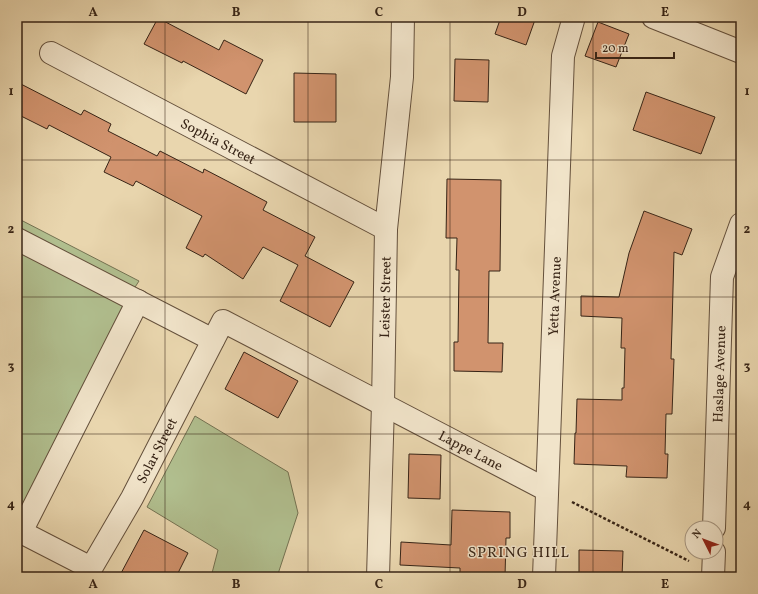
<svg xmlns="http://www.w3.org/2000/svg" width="758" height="594" viewBox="0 0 758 594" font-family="Vollkorn,serif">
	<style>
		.green { fill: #b1bf8f; stroke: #747252 }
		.building { fill: #d1936e; stroke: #372416 }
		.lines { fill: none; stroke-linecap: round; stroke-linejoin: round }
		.minor-casing { stroke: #64503c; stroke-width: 24 }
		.path { stroke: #372416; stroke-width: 2.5; stroke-dasharray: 3 2; stroke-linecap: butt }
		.minor { stroke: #f1e4ca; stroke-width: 22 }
		.grid { fill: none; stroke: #372416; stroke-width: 1; stroke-opacity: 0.55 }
		.labels { text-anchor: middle; stroke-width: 3; stroke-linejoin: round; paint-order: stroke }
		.street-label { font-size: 14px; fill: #372416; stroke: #f1e4ca }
		.neighbourhood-label { font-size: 15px; letter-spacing: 1px; fill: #372416; stroke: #f1e4ca }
		.neatline { fill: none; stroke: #372416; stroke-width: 1.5 }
		.grid-label { font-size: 13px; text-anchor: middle; font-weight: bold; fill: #372416 }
	</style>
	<rect width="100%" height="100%" fill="#e9d6ae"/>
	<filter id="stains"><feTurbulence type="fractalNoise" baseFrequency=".005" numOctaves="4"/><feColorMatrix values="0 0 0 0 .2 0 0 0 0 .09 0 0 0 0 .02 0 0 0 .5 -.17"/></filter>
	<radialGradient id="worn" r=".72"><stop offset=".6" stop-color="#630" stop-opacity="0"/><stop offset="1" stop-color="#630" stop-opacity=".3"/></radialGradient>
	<!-- green -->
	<path class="green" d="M17 218 139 281 128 298 17 519Z
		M195 416 288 472 298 513 277 577H211L218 550 147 507Z"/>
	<!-- building -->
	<path class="building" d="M501 17H536L526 45 495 34Z
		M158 18 219 50 224 40 263 60 246 94 183 61 182 63 144 44Z
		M598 22 629 34 616 67 585 56Z
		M455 59 489 60 488 102 454 101Z
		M294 73 336 74V122H294Z
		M17 82 81 115 84 110 111 124 108 131 157 156 160 151 203 173 204 169 229 182 267 202 263 210 315 237 305 256 354 282 330 327 280 301 298 265 263 247 243 279 205 254 203 257 186 248 202 216 136 181 133 186 104 172 111 157 49 125 47 129 17 114Z
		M646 92 715 117 701 154 633 130Z
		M447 179 501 180 500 271H489L488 343H503L502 372 454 371V342H458L459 270H456L457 238H446Z
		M644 211 692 229 682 255 674 252 672 326 671 359H674L672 414H666L665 454H668L667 478 626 477 627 466 574 464 575 433H576L577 399 622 400V388H624L625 348H621L622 318 581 316V296L619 297 629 253Z
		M244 352 298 381 278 418 225 389Z
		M409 454 441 455 440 499 408 498Z
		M452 510 510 512V538H506L505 577H460V568L400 565 401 542 451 545Z
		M144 530 188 553 176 577H119Z
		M579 550 623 551 622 577 579 576Z"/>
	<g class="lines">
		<defs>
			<g id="minor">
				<path d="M653 17 741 52"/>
				<path id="s1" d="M51 53 386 229"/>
				<path d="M17 239 213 340"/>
				<path id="s2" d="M714 528 722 277 741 224"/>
				<path d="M21 532 138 301"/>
				<path d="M17 535 21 532 91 568"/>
				<path id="s3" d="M86 577 132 498 223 321 547 490"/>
				<path id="s4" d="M378 577 383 404 386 229 402 77 403 17"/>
				<path id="s5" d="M544 577 563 56 574 17"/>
				<path d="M713 577 714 552"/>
			</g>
		</defs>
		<!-- minor casing -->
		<use href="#minor" class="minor-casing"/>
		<!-- path -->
		<path class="path" d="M572 502 689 561"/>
		<!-- minor -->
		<use href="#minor" class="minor"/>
	</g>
	<!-- grid -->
	<path class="grid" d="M165 17V577M308 17V577M450 17V577M593 17V577M17 160H741M17 297H741M17 434H741"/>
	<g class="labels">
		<!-- street labels -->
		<g class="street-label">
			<text dy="5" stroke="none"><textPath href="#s1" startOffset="189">Sophia Street</textPath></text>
			<text dy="5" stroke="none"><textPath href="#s5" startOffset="281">Yetta Avenue</textPath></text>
			<text dy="5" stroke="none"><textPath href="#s4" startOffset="280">Leister Street</textPath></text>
			<text dy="5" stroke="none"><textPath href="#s2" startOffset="154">Haslage Avenue</textPath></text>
			<text dy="5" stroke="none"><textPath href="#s3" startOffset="145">Solar Street</textPath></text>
			<text dy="5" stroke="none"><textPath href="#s3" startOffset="570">Lappe Lane</textPath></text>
		</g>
		<!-- neighbourhood labels -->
		<g class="neighbourhood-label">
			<text x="519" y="557">SPRING HILL</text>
		</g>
	</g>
	<!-- margin -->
	<rect width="758" height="594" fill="none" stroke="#e9d6ae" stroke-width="44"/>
	<!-- north arrow -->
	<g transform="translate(704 540) rotate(312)"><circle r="19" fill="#f1e4ca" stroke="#a79782"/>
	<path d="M0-3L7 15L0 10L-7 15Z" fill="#8f2418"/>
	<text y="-6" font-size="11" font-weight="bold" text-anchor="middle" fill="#372416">N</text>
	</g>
	<!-- scale -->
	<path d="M596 52v6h78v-6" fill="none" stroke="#372416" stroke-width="2"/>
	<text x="602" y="52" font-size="12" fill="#372416" stroke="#f1e4ca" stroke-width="3" paint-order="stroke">20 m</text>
	<rect x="22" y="22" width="714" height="550" class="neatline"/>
	<g class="grid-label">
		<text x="93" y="16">A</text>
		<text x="236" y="16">B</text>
		<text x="379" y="16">C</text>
		<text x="522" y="16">D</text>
		<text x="665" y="16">E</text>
		<text x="11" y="95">1</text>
		<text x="747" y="95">1</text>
		<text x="11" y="233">2</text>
		<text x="747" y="233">2</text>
		<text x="11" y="370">3</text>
		<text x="747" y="370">3</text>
		<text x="11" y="508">4</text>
		<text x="747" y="508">4</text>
		<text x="93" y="588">A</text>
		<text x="236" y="588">B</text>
		<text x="379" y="588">C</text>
		<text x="522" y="588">D</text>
		<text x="665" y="588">E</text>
	</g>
	<rect width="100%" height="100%" filter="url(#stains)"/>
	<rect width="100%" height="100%" fill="url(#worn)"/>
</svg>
